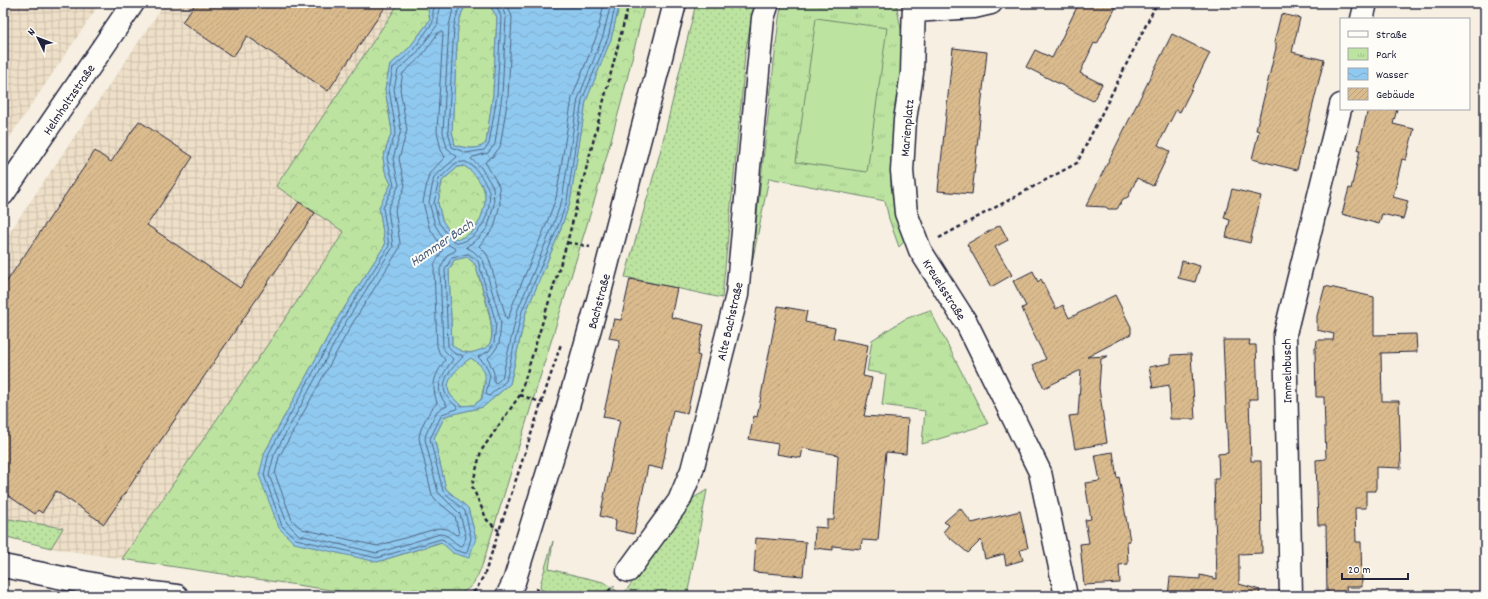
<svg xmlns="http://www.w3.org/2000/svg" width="1488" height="599" viewBox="0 0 1488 599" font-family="Dekko,sans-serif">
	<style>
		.industrial { fill: url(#industrial-grid) }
		.grass { fill: url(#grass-dots); stroke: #6f836e }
		.forest { fill: url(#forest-crowns); stroke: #6f836e }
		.park { fill: url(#park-tufts); stroke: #6f836e }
		.pitch { fill: #bce4a0; stroke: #6f836e }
		.water { fill: url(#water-waves); stroke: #6486a7; fill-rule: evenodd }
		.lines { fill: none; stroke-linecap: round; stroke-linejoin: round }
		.shore { stroke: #4e6583; stroke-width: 1 }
		.building { fill: url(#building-hatch); stroke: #22223b }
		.street-casing { stroke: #22223b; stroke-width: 25 }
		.secondary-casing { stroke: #22223b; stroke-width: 25 }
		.path { stroke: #22223b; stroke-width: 2.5; stroke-dasharray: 4 3; stroke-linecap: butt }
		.street { stroke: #fdfcf7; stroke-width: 22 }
		.secondary { stroke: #fdfcf7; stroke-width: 22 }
		.labels { text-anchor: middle; stroke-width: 4; stroke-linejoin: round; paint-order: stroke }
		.street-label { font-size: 13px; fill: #22223b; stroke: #fdfcf7 }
		.water-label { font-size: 14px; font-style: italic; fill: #485c7a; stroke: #fdfcf7 }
	</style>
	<defs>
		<pattern id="industrial-grid" width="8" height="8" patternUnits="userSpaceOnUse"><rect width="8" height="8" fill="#eedfc8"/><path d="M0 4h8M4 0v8" fill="none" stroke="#ccbfad"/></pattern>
		<pattern id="grass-dots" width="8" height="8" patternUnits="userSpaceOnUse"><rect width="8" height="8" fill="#bce4a0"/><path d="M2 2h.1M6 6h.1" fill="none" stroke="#a1c38b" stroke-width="1.8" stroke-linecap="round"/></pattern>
		<pattern id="forest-crowns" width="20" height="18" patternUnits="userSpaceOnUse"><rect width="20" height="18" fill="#bce4a0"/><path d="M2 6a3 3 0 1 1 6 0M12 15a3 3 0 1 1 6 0" fill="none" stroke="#a1c38b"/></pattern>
		<pattern id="park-tufts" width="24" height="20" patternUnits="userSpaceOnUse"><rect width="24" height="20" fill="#bce4a0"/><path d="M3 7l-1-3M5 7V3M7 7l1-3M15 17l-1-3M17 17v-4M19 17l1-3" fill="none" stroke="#a1c38b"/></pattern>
		<pattern id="water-waves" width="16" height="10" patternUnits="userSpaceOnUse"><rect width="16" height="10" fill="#90c9ef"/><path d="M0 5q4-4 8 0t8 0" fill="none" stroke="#7cacce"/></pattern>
		<pattern id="building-hatch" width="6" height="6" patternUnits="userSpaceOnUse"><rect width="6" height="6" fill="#dabb8d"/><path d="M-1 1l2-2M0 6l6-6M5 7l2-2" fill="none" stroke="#bba07b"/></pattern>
	</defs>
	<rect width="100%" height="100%" fill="#f6efe2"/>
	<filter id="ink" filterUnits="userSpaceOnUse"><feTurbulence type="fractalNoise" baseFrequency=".025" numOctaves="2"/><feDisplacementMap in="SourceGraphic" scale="8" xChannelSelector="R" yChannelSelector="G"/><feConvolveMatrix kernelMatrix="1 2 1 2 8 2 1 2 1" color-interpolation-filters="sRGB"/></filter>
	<g filter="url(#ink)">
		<!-- industrial -->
		<path class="industrial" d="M3 3H100L3 147Z
			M165 3H399L276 186 344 232 122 559 51 548 63 528 3 518V242Z"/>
		<!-- grass -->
		<path class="grass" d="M696 3H755L745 53 742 93 722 298 625 277 660 153Z
			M707 490 687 596H542L540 585 553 541 549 569 603 582 623 595 666 536 685 503Z
			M3 518 63 528 51 548 3 536Z"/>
		<!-- forest -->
		<path class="forest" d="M399 3H433L428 10 430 20 409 48 390 65 385 89 392 131 383 158 385 171 391 184 379 207 385 245 339 316 265 452 377 562 442 542 453 553 476 538 468 508 446 489 434 438 445 416 483 407 510 384 526 312 560 231 570 202 586 101 611 39 620 3H645L623 96 596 195 483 563C476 581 472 591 452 596H371L122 559 344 232 276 186Z
			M471 3 489 4 497 17 493 94 486 143C478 151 464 148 455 145L452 131 458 26 462 12 467 4Z
			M464 166C473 171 480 180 484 190 488 200 481 223 473 231 469 234 464 237 459 239L454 238 442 220 438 203 442 181 458 167Z
			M467 257 475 264C479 280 497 329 490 343 487 348 483 349 478 351 469 355 458 351 452 345L449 270 454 260Z
			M471 358 482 366 486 376 481 399 474 405 461 406C458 402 452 398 450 394 442 380 461 364 471 358Z"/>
		<!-- park -->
		<path class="park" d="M782 3H896L904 44 891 163V184L897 213 909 237 899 247 889 219 885 201 769 178 751 268 779 18Z
			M930 310 988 424 922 444 925 411 882 405 886 374 867 371 872 340 905 319Z"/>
		<!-- pitch -->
		<path class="pitch" d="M816 18 887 28 867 172 796 162Z"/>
		<!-- water -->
		<path class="water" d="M433 3H471L467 4 462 12 458 26 452 131 455 145C464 148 478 151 486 143L493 94 497 17 489 4 483 3H620L611 39 586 101 570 202 560 231 526 312 510 384 483 407 445 416 434 438 446 489 468 508 476 538 469 558 453 553 441 542 377 562 294 543 279 528 259 475 265 452 339 316 385 245 379 207 391 184 385 171 383 158 392 131 385 89 390 65 409 48 430 20 428 10ZM464 166C473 171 480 180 484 190 488 201 481 223 473 231 469 234 464 237 459 239L454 238 442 220 438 203 442 181 458 167ZM467 257 475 264C480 280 498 329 490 343 487 348 483 349 477 351 469 355 458 351 452 345L449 270 454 260ZM471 358C491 371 485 379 482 399L474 405 461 406C458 402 452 398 450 394 442 381 461 364 471 358Z"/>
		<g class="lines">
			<!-- shore -->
			<path class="shore" d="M436 3 433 11V22L413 50 393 68 389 89 396 131 387 158 394 185 383 208 389 246 343 318 269 453 264 475 282 526 296 539 377 558 441 539 444 540 455 550 465 553 467 552 471 538 465 511 443 491 430 439 442 414 457 409 456 406C453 403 448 399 446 395 439 380 454 366 463 357L462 355 455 354 448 346 445 270 452 257 468 254 478 261 496 323 494 343 489 351 478 357 485 364 490 375 486 394 489 396 506 381 522 311 557 229 567 201 582 100 608 38 616 3
				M441 3 438 13V24L416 54 398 70 394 89 401 130 393 159 399 185 388 209 393 247 347 320 274 455 269 475 287 523 299 535 377 553 440 534C449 534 453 543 461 546L463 545 466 537 460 514 438 492 425 439 426 434 437 411 447 406C446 403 443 401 442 398 434 383 446 371 453 359L445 351 443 347 440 269 447 255 455 251 456 249 447 244 435 225 429 202 434 177 457 157 447 148 443 132 449 26 453 9 457 3
				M463 3 458 11 454 26 448 131 452 147 466 153 484 150 489 144 497 95 501 17 498 9 494 3
				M500 3 506 17 502 95 495 144 488 153 473 157 471 159 480 166 493 187 494 204 488 227 479 238 466 247 473 251 483 260 501 322 499 344 493 353 488 358 494 373V382L496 383 502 378 518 309 552 228 562 200 578 99 603 36 611 3
				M507 3 512 17 508 97 500 147 493 156 485 162 499 186 500 204 494 228 479 246 486 253 489 259 506 317 507 319 509 317 512 306 546 225 556 198 572 98 597 35 604 3
				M439 32H442L443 34 437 131 441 150 445 157 429 174 423 202 429 227 443 249 435 263 434 270 437 346 439 352 445 360C434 377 431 383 437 403 429 411 420 427 419 438L432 495 436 500 455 516 459 534 456 535 448 529 439 528 377 546 302 529 292 520 275 474 279 457 352 324 399 249 400 243 395 210 405 186 399 159 407 130 400 89 403 73 421 57Z
				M466 162C468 164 471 165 474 167 477 170 488 186 489 191 492 212 481 238 459 243L451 240 439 223 434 203 439 179 456 163Z"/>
		</g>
		<!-- building -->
		<path class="building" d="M196 3H388L328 91 247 36 233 57 182 22Z
			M1079 3H1118L1097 44 1094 43 1080 73 1102 84 1093 101 1026 67 1035 50 1052 58Z
			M1281 14 1300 18 1292 52 1324 60 1297 170 1252 159 1259 131 1256 130 1276 48V44L1274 43Z
			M1172 34 1210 53 1180 112 1176 110 1158 145 1170 151 1153 186 1137 178 1128 197 1123 199 1117 209H1108L1106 207 1086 206Z
			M953 48 987 52 972 194 938 191Z
			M1368 109H1397L1393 124 1414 129 1406 160 1402 159 1393 197 1408 201 1403 219 1382 214 1379 224 1342 214 1349 188 1351 189 1360 150H1358Z
			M139 121 193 157 147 225 240 288 299 202 315 213 104 524 56 491 42 513 38 510 35 514 3 492V287L95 151 111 162Z
			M1232 189 1261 196 1250 243 1226 237 1230 220 1224 218Z
			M1000 225 1008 240 995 247 1012 275 991 287 967 244Z
			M1182 261 1200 266 1195 282 1178 278Z
			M1033 271 1038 282 1041 279 1056 309 1063 305 1069 318 1115 295 1131 327V334L1087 357 1108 356 1101 359 1099 388 1107 443 1075 449 1069 416 1078 415 1081 370 1044 388 1033 365 1046 359 1028 323 1022 308 1026 306 1013 281Z
			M630 279 677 288 671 317 704 325 697 355 700 356 687 413 673 410 662 469 648 466 634 534 615 530 616 520 600 516 620 420 603 417 620 340 609 338 614 319 621 320Z
			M1325 286 1374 297V335L1416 334 1417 352 1381 353 1382 401H1399L1401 468 1376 467V491H1366V508H1355L1356 542H1361L1362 587H1346L1347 596H1327L1326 525H1318L1316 460 1326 459 1324 397H1316L1315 348H1316L1317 340H1333L1334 334 1317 330V316Z
			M778 306 807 311 805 322 835 328 833 338 868 345 863 376 872 378 864 416 908 419 906 454 886 452 878 541 862 540 861 549 833 546V550L814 548 815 527 827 528V520H834L838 455 803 448 801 458 776 454 778 444 749 439 754 416 757 417Z
			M1223 340H1250L1249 345H1256L1258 399H1249L1251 461H1261L1262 553 1239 554V584L1260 590 1259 596H1168L1170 577 1200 579V575L1217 579 1214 479H1219L1218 454 1228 453Z
			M1191 354 1195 419H1170L1169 385 1153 388 1149 367 1171 363V355Z
			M1113 452 1117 478 1119 477 1130 541H1127L1128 564 1119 565 1120 583 1084 585 1080 544 1089 543 1085 520 1091 519 1085 483 1100 481 1095 455Z
			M960 508 972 523 1020 511 1028 548 1020 550 1023 560 1006 565 1004 554 985 559 981 540 968 553 943 532 949 525 944 522Z
			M756 538 806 542 803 576 754 572Z"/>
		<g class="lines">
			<defs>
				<path id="street" d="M914 3 912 73 905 120 902 171 906 213 920 250 967 324 1040 472 1066 596
					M915 11 974 7 991 3
					M1362 19 1366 3
					M3 194 133 3
					M628 571 679 501 692 470 737 295 763 18 768 3
					M1291 596 1285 334 1341 105"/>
				<path id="secondary" d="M3 566 113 588 177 596
					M507 596 514 582 567 410 598 300 675 3"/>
			</defs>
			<!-- street casing -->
			<use href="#street" class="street-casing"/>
			<!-- secondary casing -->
			<use href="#secondary" class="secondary-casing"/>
			<!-- path -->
			<path class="path" d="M939 238 1077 163 1157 3
				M567 243H573L590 247
				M520 395 546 404
				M499 531 487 520 472 486 481 451 520 395 567 243 629 3
				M535 589 560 596
				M467 596 476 590 485 573 561 344
				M603 596 614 586"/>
			<!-- street -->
			<use href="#street" class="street"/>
			<!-- secondary -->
			<use href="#secondary" class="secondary"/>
		</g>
	</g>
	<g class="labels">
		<!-- street labels -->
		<g class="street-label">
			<text transform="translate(68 99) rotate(-56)" y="5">Helmholtzstraße</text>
			<text transform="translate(906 128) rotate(-85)" y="5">Marienplatz</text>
			<text transform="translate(945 289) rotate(58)" y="5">Kreuelsstraße</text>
			<text transform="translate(598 301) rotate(-75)" y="5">Bachstraße</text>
			<text transform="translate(729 321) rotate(-77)" y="5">Alte Bachstraße</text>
			<text transform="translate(1286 371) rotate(-91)" y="5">Immelnbusch</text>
		</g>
		<!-- water labels -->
		<g class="water-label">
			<text transform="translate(441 242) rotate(-34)" y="5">Hammer Bach</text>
		</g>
	</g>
	<!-- margin -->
	<rect width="1488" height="599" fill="none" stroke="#fdfcf7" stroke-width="16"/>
	<rect x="8" y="8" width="1472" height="583" fill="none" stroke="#22223b" stroke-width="1.5" filter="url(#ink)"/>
	<!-- legend -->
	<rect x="1340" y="18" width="130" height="92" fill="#fdfcf7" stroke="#a5a5ac"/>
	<rect x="1348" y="31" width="20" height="6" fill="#fdfcf7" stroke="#a5a5ac"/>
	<text x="1376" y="38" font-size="12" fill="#22223b">Straße</text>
	<rect x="1348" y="48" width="20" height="12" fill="url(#park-tufts)" stroke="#a5a5ac"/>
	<text x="1376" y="58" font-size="12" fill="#22223b">Park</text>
	<rect x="1348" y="68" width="20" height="12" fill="url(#water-waves)" stroke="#a5a5ac"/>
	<text x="1376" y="78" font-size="12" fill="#22223b">Wasser</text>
	<rect x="1348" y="88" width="20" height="12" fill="url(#building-hatch)" stroke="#a5a5ac"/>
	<text x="1376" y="98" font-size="12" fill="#22223b">Gebäude</text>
	<!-- north arrow -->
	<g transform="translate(38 38) rotate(313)" stroke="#fdfcf7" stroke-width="3" paint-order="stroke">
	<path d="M0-3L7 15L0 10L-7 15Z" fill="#22223b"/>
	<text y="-6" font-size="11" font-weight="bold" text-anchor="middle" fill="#22223b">N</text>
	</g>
	<!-- scale -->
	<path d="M1342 573v6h66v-6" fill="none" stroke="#22223b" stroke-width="2"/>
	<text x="1348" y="573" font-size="12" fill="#22223b" stroke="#fdfcf7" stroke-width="3" paint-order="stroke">20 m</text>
</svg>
